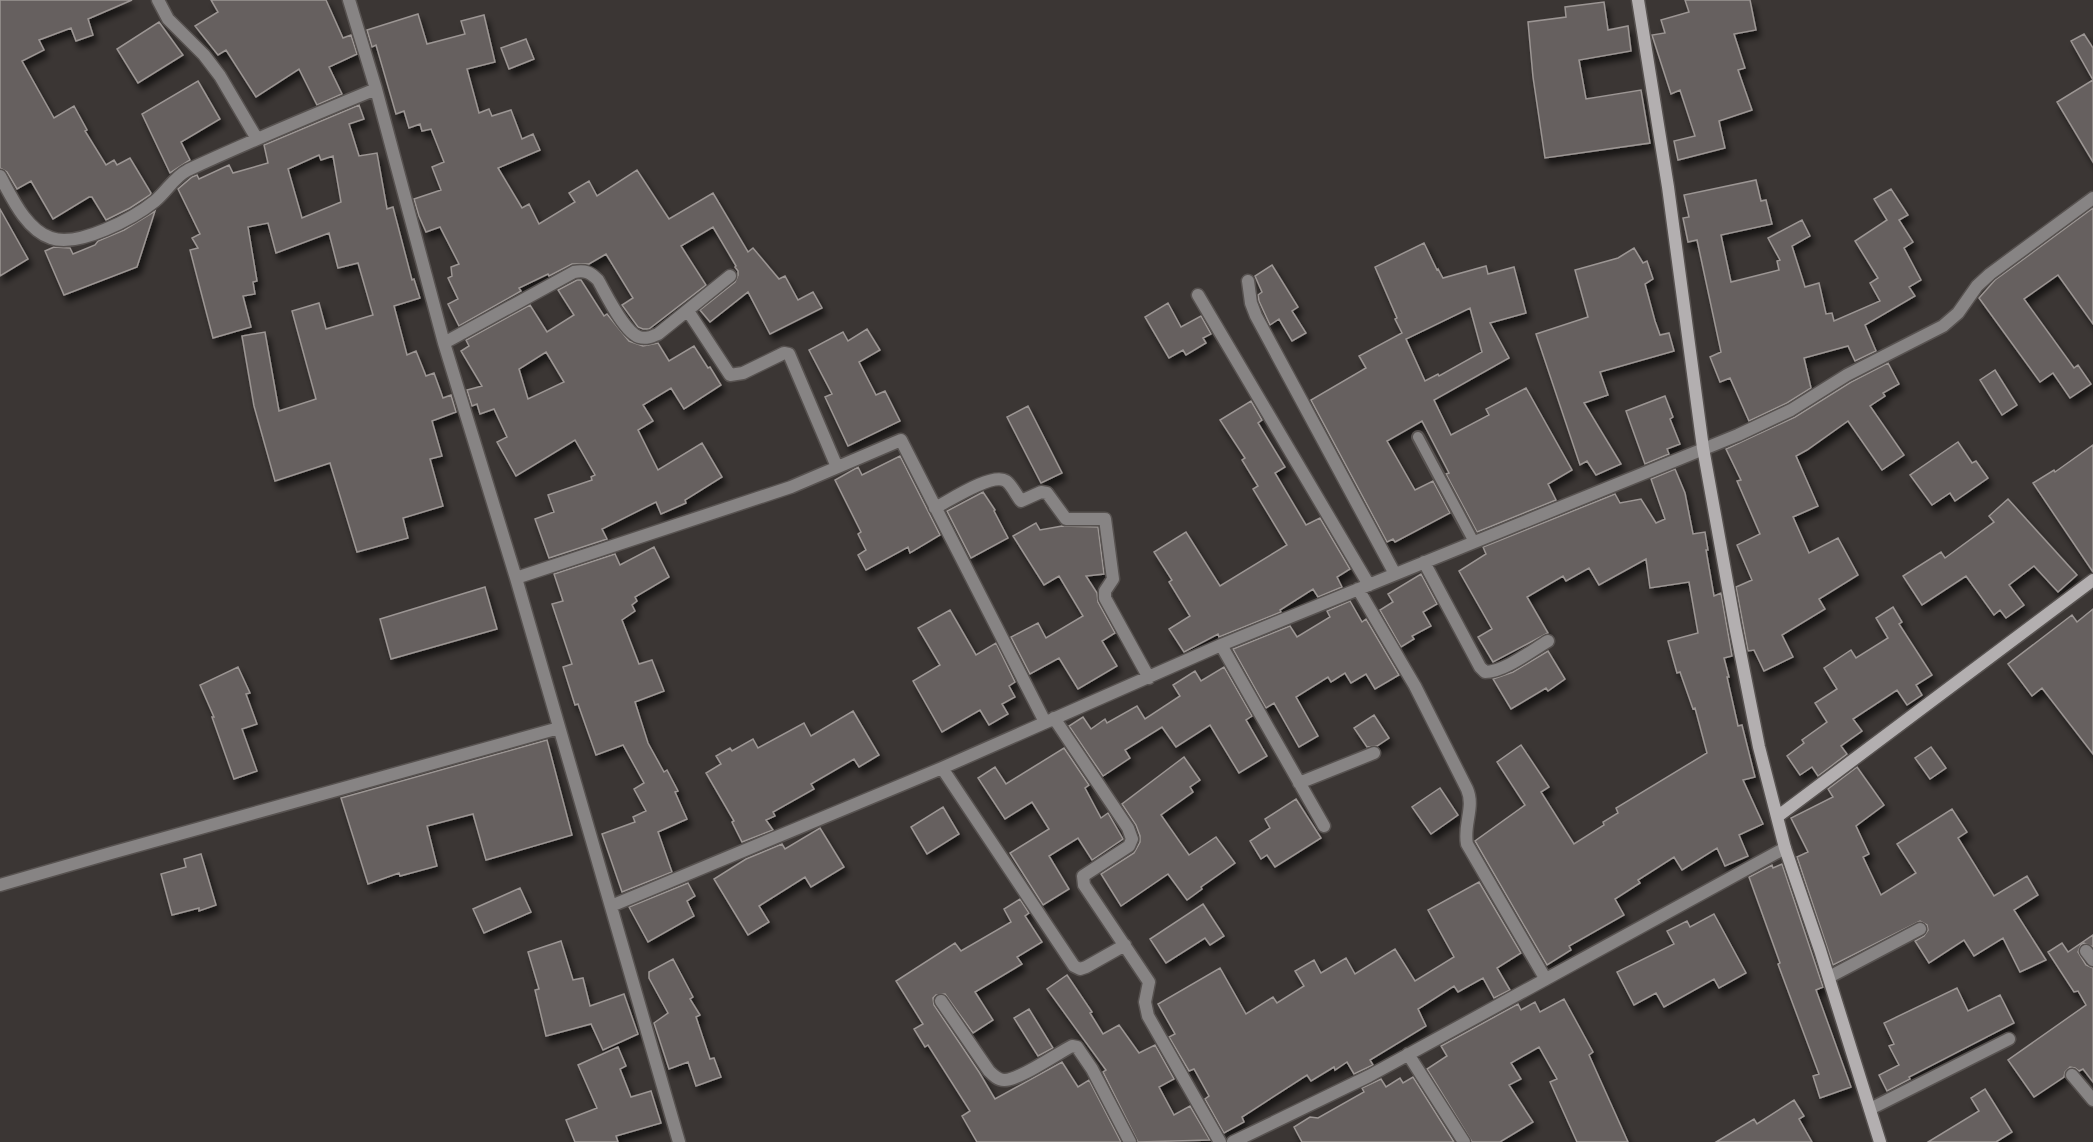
<svg xmlns="http://www.w3.org/2000/svg" width="2093" height="1142" viewBox="0 0 2093 1142" font-family="Cabin,sans-serif">
	<style>
		.building { fill: #66605e; stroke: #9c9694; stroke-width: 1.5; fill-rule: evenodd; filter: url(#shadow) }
		.lines { fill: none; stroke-linecap: round; stroke-linejoin: round }
		.lane-casing { stroke: #575250; stroke-width: 14 }
		.street-casing { stroke: #575250; stroke-width: 15 }
		.secondary-casing { stroke: #575250; stroke-width: 15 }
		.lane { stroke: #878484; stroke-width: 10 }
		.street { stroke: #878484; stroke-width: 12 }
		.secondary { stroke: #b3afb0; stroke-width: 12 }
	</style>
	<defs>
		<filter id="shadow"><feDropShadow dx="3.5" dy="6" stdDeviation="3" flood-color="#0009"/></filter>
	</defs>
	<rect width="100%" height="100%" fill="#3b3634"/>
	<!-- building -->
	<path class="building" d="M0 0H132L88 19 93 35 76 41 71 28 39 40 44 50 22 61 54 118 74 106 87 130 85 131 106 165 114 160 117 165 130 158 151 193 150 195 130 208 106 220 92 197H89L53 219 31 181 17 189 7 172 0 168Z
		M211 0H326L343 38 351 35 357 54 329 67 342 94 317 105 299 69 256 97 226 50 218 55 195 26 218 12Z
		M1685 0H1750L1756 30 1734 34 1745 68 1738 70 1752 110 1719 121 1725 148 1678 160 1674 141 1695 136 1680 90 1671 94 1652 35 1665 33 1661 20 1689 12Z
		M1604 2 1608 30 1628 26 1631 51 1579 60 1586 99 1641 90 1650 143 1545 158 1533 77 1528 22 1566 17 1565 7Z
		M418 14 427 44 465 34 461 21 484 15 495 62 467 69 479 113 489 109 492 116 511 110 522 139 533 134 540 150 498 168 522 208 529 204 539 224 575 202 569 193 589 181 597 196 637 170 669 219 713 193 748 252 753 248 779 279 785 276 798 300 813 292 822 308 770 334 748 292 710 322 700 310 735 282 738 275V271L735 267 736 266 713 227 681 246 706 285 649 329H643L638 327 622 305 633 298 606 254 589 264H572L549 276 548 274 519 288 521 291 459 326 448 304 458 299 448 278 452 276 451 267 459 264 440 227 426 232 419 216 414 199 441 190 432 167 444 162 431 129 422 131 420 124 409 128 404 111 396 114 376 45 372 47 367 30Z
		M159 22 183 55 138 83 117 49Z
		M2084 34 2093 48V162L2057 102 2093 80 2071 41Z
		M526 39 534 59 509 69 501 48Z
		M198 81 220 119 181 142 190 160 170 173 142 114Z
		M359 105 364 119 349 124 359 156 377 153 387 209 393 207 412 280 414 279 420 298 394 306 407 355 416 351 426 376 434 373 443 398 451 395 456 412 432 421 442 456 430 459 443 506 403 518 408 538 357 552 330 463 275 481 254 406 242 336 265 332 279 411 316 399 292 311 319 303 326 329 373 315 358 263 338 268 329 233 276 253 268 223 248 227 257 281 253 282 255 294 243 296 251 327 213 338 190 250 198 248 192 238 200 234 178 189 192 177 197 175 199 179 229 165 233 173 268 163 264 145ZM319 155 321 160 333 156 341 202 302 218 288 169Z
		M1756 180 1761 201 1766 200 1772 224 1721 235 1731 282 1779 270 1777 261 1780 260 1768 238 1802 220 1810 236 1792 246 1805 287 1819 283 1826 314 1832 313 1834 321 1880 301 1870 283 1878 278 1855 241 1887 220 1874 199 1891 189 1908 215 1899 220 1913 242 1904 248 1921 280 1909 287 1915 296 1865 325 1876 351 1855 361 1848 346 1804 358 1811 388 1787 403 1749 421 1730 378 1720 382 1710 357 1721 352 1697 240 1688 242 1683 218 1689 217 1684 195Z
		M2093 208V324L2058 275 2024 299 2074 368 2078 365 2091 384 2070 398 2053 373 2040 382 1979 298 1995 280Z
		M0 209 28 259 0 276Z
		M155 211 137 267 64 295 45 251 54 247 70 248 73 254 95 245 98 241 124 230Z
		M1424 243 1437 270 1438 269 1443 278 1486 266 1488 274 1514 267 1526 313 1490 323 1509 358 1434 400 1451 435 1489 415 1486 409 1526 388 1572 470 1548 484 1556 500 1477 532 1446 474 1449 473 1422 421 1387 441 1415 490 1433 481 1450 513 1395 542 1393 539 1387 542 1311 400 1366 368 1359 356 1402 333 1395 319 1397 318 1375 267ZM1470 308 1482 352 1439 376 1438 374 1425 381 1406 339Z
		M1634 248 1643 263 1647 261 1653 279 1645 284 1655 321 1660 335 1669 333 1674 351 1600 372 1608 395 1584 403 1621 464 1596 475 1587 461 1580 465 1536 334 1588 317 1575 270 1618 258Z
		M1272 265 1298 307 1292 311 1306 333 1292 341 1279 319 1270 325 1259 301 1258 295 1262 292 1255 276Z
		M577 280H581L604 316 607 314 629 341 643 346 658 343 669 361 694 346 708 368 710 367 721 385 684 409 671 388 643 405 653 421 638 430 658 470 702 443 722 477 685 500 686 503 661 514 656 502 602 529 607 539 549 558 535 519 554 512 548 495 592 480 591 477 595 475 575 440 516 476 497 442 507 437 494 409 480 414 477 404 472 406 467 390 482 386 461 351 469 346 466 340 530 305 547 332 574 315 558 290ZM546 352 564 382 528 399 519 369Z
		M1168 303 1181 327 1201 316 1211 334 1203 338 1206 343 1186 355 1183 350 1169 358 1145 317Z
		M867 329 880 350 859 362 876 395 885 391 900 421 848 446 825 397 832 394 809 350 843 332 848 341Z
		M1888 363 1899 384 1883 393 1885 396 1870 406 1904 455 1882 470 1848 421 1807 450 1796 456 1818 506 1793 517 1809 553 1838 538 1858 575 1819 599 1825 609 1782 635 1793 657 1764 671 1754 650 1748 651 1736 587 1752 580 1737 545 1760 534 1737 481 1741 480 1726 449 1795 417 1851 382Z
		M1995 370 2017 405 2002 415 1980 380Z
		M1665 396 1673 417 1670 419 1680 444 1667 449 1669 454 1645 464 1626 411Z
		M1251 401 1262 420 1258 423 1285 467 1275 473 1306 525 1320 518 1350 569 1337 577 1342 587 1318 597 1313 589 1280 610 1281 612 1219 637 1218 634 1184 652 1169 629 1190 616 1169 582 1172 580 1154 552 1186 532 1220 586 1287 545 1253 489 1258 486 1242 460 1245 458 1220 420Z
		M1028 406 1062 473 1041 483 1007 417Z
		M1958 442 1972 463 1976 461 1988 478 1955 501 1950 493 1932 505 1910 475Z
		M2093 445V572L2033 483 2054 470 2055 472Z
		M900 456 940 535 910 553 908 547 866 570 858 555 866 550 858 534 861 532 835 480 858 467 862 475Z
		M1675 469 1685 493 1693 534 1705 532 1708 550H1706L1714 596 1721 593 1732 656 1724 658 1729 677H1727L1738 726 1742 725 1755 777 1743 780 1763 824 1739 835 1748 856 1725 866 1717 848 1682 870 1674 857 1638 880 1640 883 1615 899 1624 915 1569 946 1571 950 1547 965 1475 841 1525 805 1497 762 1521 745 1549 787 1541 792 1574 844 1604 825 1603 822 1618 813 1616 808 1707 753 1695 708 1693 709 1680 672 1677 673 1668 641 1698 633 1689 582 1650 588 1646 559 1599 585 1589 568 1566 581 1563 576 1527 597 1548 633 1493 662 1478 637 1492 629 1459 571 1486 554 1483 547 1615 494 1620 503 1641 499 1656 523 1665 519 1651 479Z
		M983 492 995 510 994 511 1008 538 971 558 947 511Z
		M2008 499 2077 575 2058 592 2034 566 2009 585 2024 605 2006 618 2000 610 1994 615 1966 576 1922 605 1903 576 1941 552 1945 558 1994 522 1989 516Z
		M1036 523 1040 530 1062 526 1098 527 1104 574 1086 576 1097 593 1098 602 1115 633 1102 641 1117 666 1078 689 1059 658 1030 674 1011 637 1038 623 1046 638 1083 616 1059 576 1044 585 1013 536Z
		M654 547 669 577 635 597 637 601 632 605 635 611 622 620 639 664 652 660 664 691 635 702 648 743 664 772 667 770 678 791 675 792 687 819 658 832 672 872 622 892 602 834 635 822 633 817 646 811 634 789 644 783 623 745 596 755 578 704 575 705 563 667 572 664 552 604 563 601 554 574 615 554 620 565Z
		M1421 574 1437 604 1423 612 1431 626 1412 636 1414 639 1401 647 1380 610 1393 602 1388 594Z
		M485 587 497 629 391 659 380 619Z
		M1350 601 1362 622 1366 619 1399 675 1375 689 1366 674 1351 683 1345 673 1331 682 1328 677 1296 697 1318 736 1299 747 1274 703 1266 708 1233 649 1290 626 1297 637 1330 617 1327 611Z
		M1893 607 1902 622 1899 624 1932 675 1916 685 1922 695 1907 705 1897 690 1853 719 1862 731 1841 746 1847 754 1818 776 1812 767 1800 775 1787 756 1804 743 1802 740 1827 722 1815 703 1837 689 1824 668 1851 650 1856 658 1888 638 1876 618Z
		M2093 609V754L2042 688 2032 696 2008 664 2072 615 2077 622Z
		M950 610 976 655 996 643 1015 682 1009 686 1015 697 1002 704 1008 714 989 725 980 710 942 732 913 681 940 665 918 628Z
		M1548 651 1565 679 1548 691 1546 688 1511 709 1493 679 1513 672Z
		M238 667 250 693 246 694 257 724 242 729 257 771 234 779 212 717H214L200 685Z
		M1224 667 1252 716 1246 720 1267 756 1239 773 1210 725 1176 747 1162 727 1125 750 1130 758 1103 776 1069 726 1083 717 1091 729 1105 719 1107 723 1137 706 1145 719 1180 696 1173 685 1195 671 1201 681Z
		M853 711 879 755 859 767 854 759 811 784 814 789 773 812 775 816 766 820 773 830 742 842 732 822 734 821 706 773 721 764 716 756 730 748 732 751 753 739 758 748 804 723 811 736Z
		M1374 715 1389 738 1377 746 1367 747 1354 728Z
		M547 740 572 835 486 860 473 814 427 826 437 866 400 876 399 873 368 884 341 798Z
		M1931 747 1946 768 1930 779 1915 758Z
		M1064 748 1089 785 1085 788 1101 818 1108 813 1123 839 1092 860 1078 838 1049 856 1069 889 1043 905 1010 853 1049 829 1032 802 1005 819 978 778 995 767 1006 784Z
		M1184 757 1200 780 1190 787 1193 792 1161 815 1189 855 1216 837 1235 863 1201 887 1202 889 1187 900 1168 874 1121 906 1101 874 1134 853 1140 842V836L1136 825 1122 804Z
		M1857 767 1884 805 1856 826 1869 854 1863 857 1881 895 1916 873 1897 844 1952 809 1967 832 1958 838 1994 896 2027 876 2038 895 2014 910 2046 960 2020 972 2003 938 1974 956 1964 940 1929 963 1915 941 1924 936 1928 930 1927 925 1920 921 1833 965 1797 857 1808 852 1791 818 1833 797 1828 789Z
		M1440 788 1458 815 1431 834 1412 807Z
		M1296 799 1321 838 1275 867 1267 855 1261 859 1250 841 1270 828 1265 819Z
		M943 807 959 834 927 854 911 827Z
		M820 828 844 867 811 887 805 877 759 906 769 922 748 935 714 879 746 859 782 844 785 849Z
		M201 854 216 905 199 911V908L172 915 161 874 186 867 184 859Z
		M1782 864 1823 987 1816 990 1851 1087 1820 1098 1813 1076 1819 1074 1778 964 1780 963 1749 877 1772 865 1773 868Z
		M1479 882 1521 953 1497 968 1510 990 1494 998 1483 978 1458 992 1454 986 1418 1009 1426 1026 1370 1060 1373 1065 1354 1074 1347 1062 1335 1070 1334 1067 1311 1081 1307 1075 1242 1117 1244 1122 1224 1133 1205 1099 1209 1096 1194 1069 1189 1071 1169 1037 1175 1034 1158 1004 1220 968 1246 1014 1273 997 1277 1003 1304 986 1295 971 1314 960 1321 973 1346 958 1355 974 1395 949 1415 981 1454 957 1428 910Z
		M688 883 695 896 687 901 694 916 648 942 629 907Z
		M520 888 531 912 484 933 473 909Z
		M1020 899 1029 913 1025 916 1042 942 1017 957 1022 964 975 992 993 1020 973 1033 945 994 936 995 933 998 934 1005 979 1072 995 1099 1062 1062 1078 1087 1089 1080 1121 1142H977L962 1116 970 1111 928 1045 925 1047 914 1029 923 1024 896 981 955 943 961 951 1011 922 1004 909Z
		M1203 904 1224 936 1210 945 1205 938 1166 963 1150 939Z
		M1714 914 1746 973 1719 988 1714 979 1664 1007 1656 993 1634 1005 1617 972 1674 944 1667 931 1687 921 1690 927Z
		M2093 935V947L2084 943 2081 945 2078 952 2086 965 2093 968V1082L2083 1069 2079 1071 2075 1068 2070 1067 2065 1072 2064 1077 2034 1097 2008 1060 2086 1005 2078 991 2074 992 2048 952 2062 943 2068 952Z
		M561 941 573 980 583 978 590 1006 624 994 638 1034 603 1050 591 1024 546 1036 535 990 539 989 528 952Z
		M673 959 693 997 690 999 700 1015 696 1017 710 1059 714 1058 721 1077 696 1086 688 1062 669 1069 654 1023 668 1013 649 978V972Z
		M1067 975 1092 1012 1090 1013 1103 1034 1119 1025 1139 1053 1155 1045 1174 1079 1159 1087 1174 1115 1190 1106 1210 1140 1138 1142 1103 1072 1106 1070 1047 989Z
		M1957 988 1968 1011 2000 995 2014 1023 1909 1077 1910 1079 1887 1091 1879 1075 1899 1065 1889 1046 1894 1044 1884 1023Z
		M1564 999 1593 1052 1589 1055 1628 1142H1577L1550 1082 1557 1079 1539 1047 1511 1063 1521 1079 1509 1085 1533 1122 1500 1142H1472L1427 1069 1447 1056 1441 1046 1518 1004 1521 1010 1535 1002 1540 1012Z
		M1029 1009 1053 1048 1038 1056 1014 1018Z
		M618 1047 626 1066 620 1069 631 1097 651 1091 661 1123 616 1136 618 1142H575L566 1120 597 1108 578 1065Z
		M1413 1077 1454 1142H1302L1294 1127 1310 1117 1318 1118 1364 1092 1362 1088 1381 1079 1386 1087 1400 1078 1403 1083Z
		M1985 1089 2012 1132 1996 1142H1928L1979 1111 1971 1098Z
		M1794 1100 1804 1116 1799 1119 1812 1142H1716L1754 1119 1757 1124Z"/>
	<g class="lines">
		<defs>
			<path id="lane" d="M1418 437 1474 542"/>
			<path id="street" d="M158 0 168 19 204 55 220 76 257 139
				M349 0 376 89 444 343 516 578 679 1142
				M0 176C11 196 26 230 51 238 78 248 134 218 155 201 167 191 174 177 188 170 250 141 313 115 376 89
				M1248 281 1251 303 1256 316 1395 574
				M1198 295 1369 585
				M688 311 730 375 743 373 784 353 789 354 837 467
				M444 343 574 272C585 270 590 272 598 280 606 294 624 332 639 337 646 339 651 337 658 334L730 276
				M935 508C949 501 992 472 1006 481 1012 485 1016 495 1021 501L1041 492 1047 493 1066 519H1105L1113 579 1105 591V598L1149 678
				M1424 562 1480 667 1485 672C1504 672 1531 651 1548 641
				M516 578 791 487 901 440 1045 722
				M1358 589 1415 686 1467 789C1475 807 1463 825 1467 844L1545 978
				M1221 645 1324 826
				M1054 718 1128 828 1132 839 1129 846 1083 876 1084 885 1149 982 1145 1002 1148 1016 1220 1142
				M942 768 1074 966 1080 969 1086 967 1125 945
				M1299 783 1374 753
				M0 885 111 853 559 728
				M611 906 942 768 1221 645 1738 435 1791 410 1847 375 1943 326 1958 313 1977 286 1990 274 2093 198
				M2086 951 2093 960
				M1829 977 1920 929
				M941 1001 989 1071C993 1075 998 1080 1004 1080 1018 1081 1058 1053 1072 1046L1077 1047 1092 1069 1130 1142
				M1408 1054 1464 1142
				M2072 1075 2093 1100
				M1870 1109 2009 1039
				M1233 1142 1369 1076 1785 848"/>
			<path id="secondary" d="M1638 0 1668 187 1703 448 1735 626 1759 747 1785 848 1820 950 1880 1142
				M1777 817 2093 580"/>
		</defs>
		<!-- lane casing -->
		<use href="#lane" class="lane-casing"/>
		<!-- street casing -->
		<use href="#street" class="street-casing"/>
		<!-- secondary casing -->
		<use href="#secondary" class="secondary-casing"/>
		<!-- lane -->
		<use href="#lane" class="lane"/>
		<!-- street -->
		<use href="#street" class="street"/>
		<!-- secondary -->
		<use href="#secondary" class="secondary"/>
	</g>
</svg>
